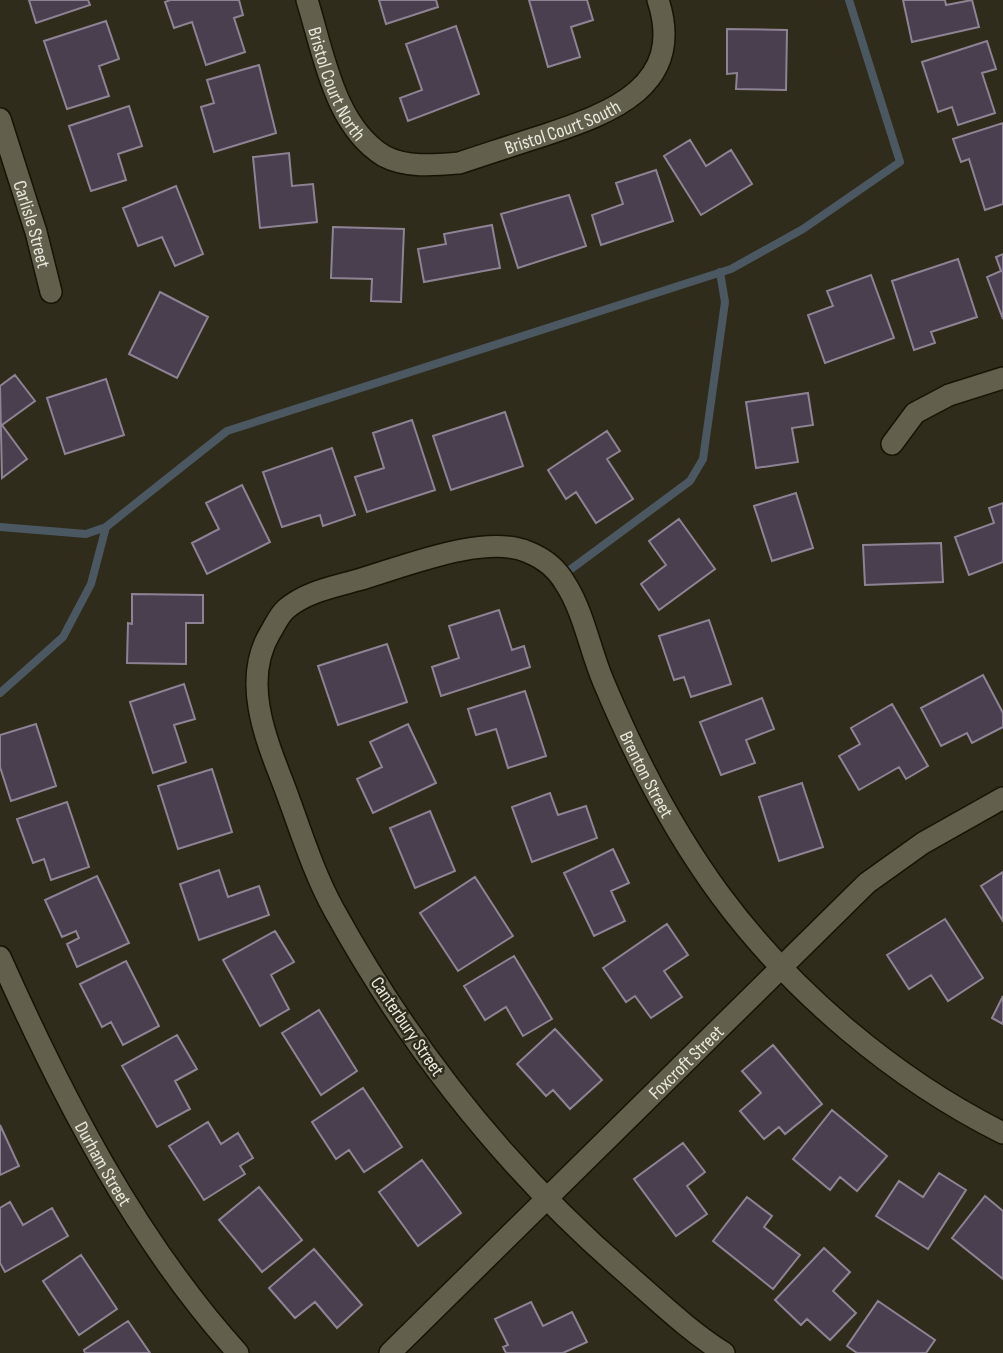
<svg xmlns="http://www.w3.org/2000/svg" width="1003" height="1353" viewBox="0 0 1003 1353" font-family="'Sofia Sans Condensed',sans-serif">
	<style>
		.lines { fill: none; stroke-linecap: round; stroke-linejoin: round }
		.stream { stroke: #4b5862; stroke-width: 8 }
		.building { fill: #493f4e; stroke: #8e8394; stroke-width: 2 }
		.street-casing { stroke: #171405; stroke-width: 24 }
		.street { stroke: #625f4c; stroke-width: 21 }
		.labels { text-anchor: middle; stroke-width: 5; stroke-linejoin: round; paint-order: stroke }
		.street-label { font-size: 19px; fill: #e9e8dd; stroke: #2f2c1b }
	</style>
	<rect width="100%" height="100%" fill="#2f2c1b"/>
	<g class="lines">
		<!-- stream -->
		<path class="stream" d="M0 527 86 534 106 527 227 431 731 269 803 229 900 162 849 0
			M563 575 690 481 703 459 725 302 720 272
			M0 693 63 637 91 584 106 527"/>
	</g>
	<!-- building -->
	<path class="building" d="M29 0H88L90 5 36 23Z
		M170 0H239L243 15 234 18 245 52 206 65 192 22 174 28 165 2Z
		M379 0H436L438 7 386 24Z
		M529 0H587L593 20 571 27 580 57 548 67Z
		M903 0H945L946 5 972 0 979 27 912 42Z
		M106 21 119 59 99 66 109 96 67 109 44 41Z
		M456 26 479 94 408 121 400 98 422 90 406 44Z
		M727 29 787 30 786 90 736 89 737 73 727 74Z
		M987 41 996 69 982 73 995 113 958 125 952 107 938 112 922 62Z
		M259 65 276 133 214 152 201 107 214 103 207 80Z
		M129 106 142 146 118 154 126 180 91 191 69 126Z
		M1003 123V204L985 210 969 159 961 162 953 139Z
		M690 140 706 166 731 150 752 184 701 215 664 156Z
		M289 153 292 186 313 184 317 222 260 228 253 157Z
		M656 170 673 221 601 245 592 215 623 204 616 183Z
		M176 186 203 254 175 266 162 237 138 246 123 208Z
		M569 195 586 246 518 268 501 214Z
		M492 225 500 268 424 282 418 249 446 244 444 234Z
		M333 227 404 229 401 302 371 301 372 279 331 278Z
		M1003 254V319L987 277 1001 271 996 257Z
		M958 259 977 317 931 332 935 343 914 350 892 281Z
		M871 275 894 338 825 363 808 315 833 306 827 291Z
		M160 292 208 317 177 378 129 354Z
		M15 375 35 401 2 425 27 459 2 478 0 386Z
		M106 379 124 435 65 454 47 398Z
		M808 393 813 425 792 428 798 462 756 468 746 402Z
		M505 412 523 466 451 490 433 436Z
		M412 420 435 490 367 512 355 477 384 468 373 433Z
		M607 431 620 451 607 459 633 499 596 523 576 492 566 499 548 470Z
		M332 448 355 515 323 526 320 515 282 527 263 472Z
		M242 485 270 542 207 574 192 543 219 529 206 503Z
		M796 493 813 548 772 561 754 506Z
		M1003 503V562L969 575 955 537 994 523 989 508Z
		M679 519 715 569 659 610 641 584 666 565 649 541Z
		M941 543 943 582 865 585 863 545Z
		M132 594 203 595V623H186V664L127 663 128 623 132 624Z
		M499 610 512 650 524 646 530 667 441 696 432 667 459 658 449 626Z
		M709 620 731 684 691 697 684 677 674 680 659 636Z
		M387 644 407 702 338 725 318 666Z
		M983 675 1003 713V727L972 743 967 733 941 746 921 708Z
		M184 684 195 719 174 725 186 762 153 773 130 702Z
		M525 691 546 756 508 768 496 729 476 735 468 709Z
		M762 698 774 729 746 740 755 763 721 775 700 722Z
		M892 704 928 766 906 779 899 767 859 790 839 756 860 744 851 728Z
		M36 724 56 786 11 801 0 767V735Z
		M408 724 436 783 373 813 357 779 382 767 370 742Z
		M212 769 232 832 178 849 158 786Z
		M802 783 823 847 779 861 759 797Z
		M550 793 558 815 586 806 597 838 532 862 512 807Z
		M67 802 89 867 51 880 44 859 33 863 17 819Z
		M430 811 455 871 415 888 390 828Z
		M613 849 629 883 611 891 625 921 594 936 564 873Z
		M219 870 228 897 259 886 269 915 199 940 180 884Z
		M1003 872V921L981 886Z
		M97 876 129 943 77 967 67 944 79 938 76 931 62 937 45 900Z
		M475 877 513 936 458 971 420 913Z
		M945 919 983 978 948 1001 931 975 909 989 887 955Z
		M667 924 688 955 664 971 682 997 651 1018 635 996 626 1002 603 968Z
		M275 931 294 962 271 975 289 1009 260 1026 223 960Z
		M514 956 552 1019 523 1036 506 1007 485 1020 464 986Z
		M126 961 159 1026 123 1045 111 1022 102 1027 80 984Z
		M1003 996V1024L992 1018Z
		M319 1010 357 1071 321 1095 282 1033Z
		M555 1029 602 1080 570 1109 553 1090 546 1096 517 1064Z
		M177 1035 197 1069 175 1081 190 1109 157 1127 122 1066Z
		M773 1045 822 1104 785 1134 779 1127 764 1139 740 1111 761 1093 742 1071Z
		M363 1088 402 1147 364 1172 349 1150 336 1159 312 1122Z
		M832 1110 887 1156 857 1191 840 1177 830 1190 793 1159Z
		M208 1122 221 1144 238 1133 253 1158 240 1166 245 1174 204 1200 169 1146Z
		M0 1125 19 1166 0 1175Z
		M683 1143 705 1172 687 1186 707 1214 676 1236 634 1179Z
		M422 1160 461 1213 418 1246 379 1192Z
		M939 1173 966 1190 928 1249 876 1216 899 1181 923 1197Z
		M259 1187 302 1240 262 1272 219 1220Z
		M985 1196 1003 1211V1279L952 1238Z
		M747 1197 772 1216 764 1227 800 1255 773 1289 713 1241Z
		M10 1202 23 1225 52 1208 68 1236 5 1272 0 1263V1208Z
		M824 1248 850 1272 833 1291 856 1313 830 1340 807 1319 801 1325 775 1300Z
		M314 1249 362 1305 337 1328 315 1302 295 1318 269 1288Z
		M81 1255 117 1309 79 1335 43 1281Z
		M878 1301 935 1340 926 1353H857L847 1346Z
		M531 1302 543 1326 572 1312 587 1342 563 1353H506L503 1347 508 1345 495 1319Z
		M128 1321 150 1353H85L84 1350Z"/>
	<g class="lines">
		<defs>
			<g id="street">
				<path id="s1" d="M307 0C323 51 334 126 384 156 406 168 436 165 459 163 487 154 516 144 545 135 611 113 686 86 658 0"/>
				<path id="s2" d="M0 119 36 232 51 292"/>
				<path d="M892 444 915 413 949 395 1003 378"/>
				<path id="s3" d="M0 957C62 1096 135 1239 238 1353"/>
				<path id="s4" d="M390 1353 867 883 923 843 1003 798"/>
				<path id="s5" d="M724 1353C689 1331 657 1300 626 1273 507 1170 410 1048 334 910 312 870 299 825 283 783 265 737 242 680 270 633 275 625 279 615 286 609 306 592 333 587 358 580 403 567 485 533 528 552 543 558 557 569 565 583 584 612 590 651 604 683 635 757 673 831 721 896 793 993 895 1079 1003 1133"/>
			</g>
		</defs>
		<!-- street casing -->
		<use href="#street" class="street-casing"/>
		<!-- street -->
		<use href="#street" class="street"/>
	</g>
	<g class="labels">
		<!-- street labels -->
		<g class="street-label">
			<text dy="7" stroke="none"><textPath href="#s1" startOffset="89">Bristol Court North</textPath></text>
			<text dy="7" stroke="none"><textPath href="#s1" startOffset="364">Bristol Court South</textPath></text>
			<text dy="7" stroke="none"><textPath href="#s2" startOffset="110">Carlisle Street</textPath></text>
			<text dy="7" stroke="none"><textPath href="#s5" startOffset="1428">Brenton Street</textPath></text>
			<text transform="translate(408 1026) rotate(56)" y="7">Canterbury Street</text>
			<text dy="7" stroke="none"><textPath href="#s4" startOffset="415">Foxcroft Street</textPath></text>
			<text dy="7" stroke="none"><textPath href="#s3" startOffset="231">Durham Street</textPath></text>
		</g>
	</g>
</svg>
